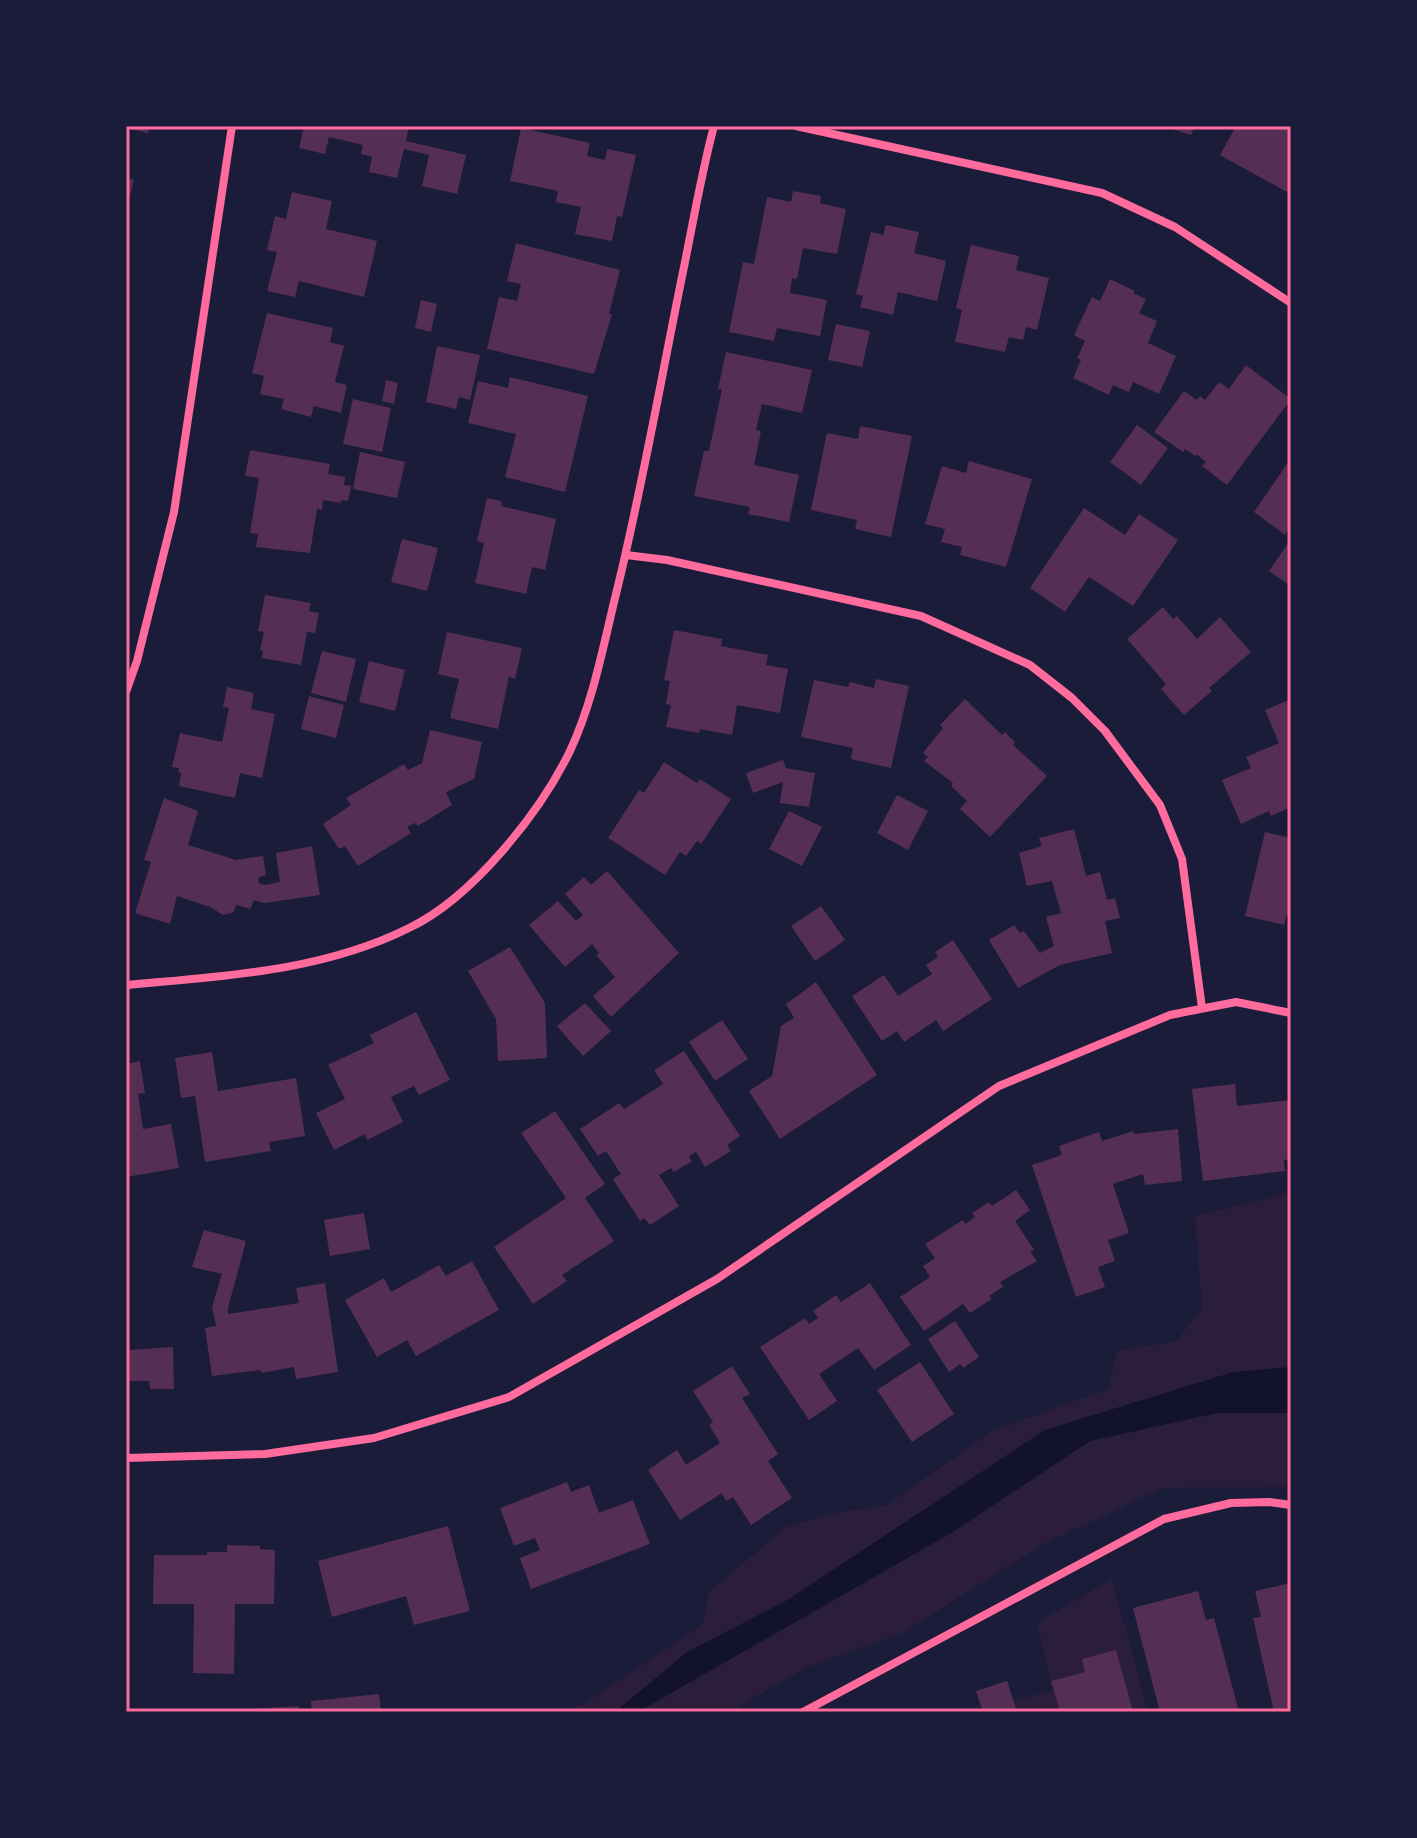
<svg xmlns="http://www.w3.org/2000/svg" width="1417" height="1838" viewBox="0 0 1417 1838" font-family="Montserrat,sans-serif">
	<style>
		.green { fill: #2a1e3b }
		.water { fill: #12122b }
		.building { fill: #542f53 }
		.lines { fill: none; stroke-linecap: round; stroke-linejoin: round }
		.minor { stroke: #ff6b9d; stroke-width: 8 }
		.neatline { fill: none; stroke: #ff6b9d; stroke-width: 3 }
	</style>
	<rect width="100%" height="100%" fill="#1b1b3a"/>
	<!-- green -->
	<path class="green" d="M1291 1190V1487L1163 1488 1042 1545 902 1633 805 1668 730 1712H564L586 1703 703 1624 709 1592 786 1527 830 1514 887 1505 992 1431 1108 1389 1118 1350 1175 1342 1202 1309 1195 1216 1267 1199Z
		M1112 1579 1148 1712H1128L1132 1710 1116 1650 1082 1659 1085 1672 1051 1681 1037 1623Z
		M1054 1690 1060 1712H1016L1013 1701Z"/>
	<!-- water -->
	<path class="water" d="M1291 1367V1413H1217L1090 1441 953 1532 638 1712H615L687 1652 784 1602 1045 1430 1233 1372Z"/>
	<!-- building -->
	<path class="building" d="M126 126H150L148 133 126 128Z
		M304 126H409L406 141 466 155 457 194 422 186 429 155 404 149 397 178 369 172 372 157 361 154 363 145 329 137 325 154 299 148Z
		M1162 126H1195L1191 135Z
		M1236 126H1291V186L1287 192 1220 155Z
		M521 128 590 143 587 156 605 160 607 149 636 155 622 217 617 216 612 241 575 234 581 207 556 202 558 191 510 181Z
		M126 178 134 180 127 207H126Z
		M793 191 821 196 820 203 846 209 837 254 803 248 797 279 792 278 790 293 827 300 820 336 777 328 774 341 729 332 743 262 754 264 767 197 791 202Z
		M292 192 332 201 326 229 377 241 364 297 299 281 295 297 267 291 277 252 267 250 275 216 286 219Z
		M886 225 919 232 914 253 946 261 937 301 898 292 893 315 860 307 863 296 856 294 871 232 883 235Z
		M516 243 620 270 609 314H612L594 374 487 349 499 297 517 301 521 284 507 281Z
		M971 245 1019 256 1016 270 1049 278 1037 330 1026 327 1023 340 1009 337 1005 352 955 342 962 310 956 308Z
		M1110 279 1135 291 1133 293 1146 299 1139 313 1157 321 1148 343 1176 356 1159 394 1133 382 1129 392 1113 385 1109 395 1073 378 1081 360 1077 358 1085 341 1074 335 1092 297 1100 301Z
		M421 300 437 304 431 332 415 328Z
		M267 313 333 328 330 342 344 346 335 382 347 385 341 413 314 406 311 417 281 409 284 399 260 394 264 376 252 373Z
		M836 324 870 331 862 367 828 360Z
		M437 346 480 355 470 400 459 397 456 409 426 402Z
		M726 352 812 370 802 413 762 404 756 430 761 431 754 465 799 475 789 522 748 514 750 507 694 496 704 451H709L722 389H718Z
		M1246 365 1291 399 1227 485 1202 466 1206 462 1196 454 1195 456 1185 449 1183 452 1154 432 1184 391 1197 400 1200 396 1205 400 1219 382 1229 389Z
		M510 377 588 396 565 492 505 477 516 434 468 423 478 381 508 388Z
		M386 380 398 383 394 404 382 401Z
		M353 399 391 408 382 452 343 444Z
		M1137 425 1168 448 1141 485 1110 462Z
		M860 426 912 436 891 537 855 529 857 520 811 510 827 433 858 439Z
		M250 450 330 464 328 474 345 477 344 485 351 486 348 501 341 500V503L323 500 322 510 317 509 310 553 256 547 258 534 250 533 259 478 245 476Z
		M360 452 405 462 397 498 353 489Z
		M1291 458V526L1285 535 1254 512Z
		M969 461 1032 479 1006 567 960 555 962 547 941 542 945 529 925 524 942 466 966 473Z
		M487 498 502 501 501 506 556 519 545 570 532 567 526 594 475 583 484 543 477 541Z
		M1084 508 1125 535 1139 514 1178 540 1133 606 1089 577 1065 612 1030 588Z
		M402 539 438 548 427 591 391 582Z
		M1291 539V586L1269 571Z
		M265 595 311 603 309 611 319 613 315 633 307 632 301 665 262 658 263 651 260 650 264 632 258 631Z
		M1163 607 1173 619 1177 616 1197 639 1220 617 1251 652 1209 688 1212 691 1184 715 1161 689 1166 684 1127 639Z
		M674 630 722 639 721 646 768 655 766 665 788 669 780 713 737 705 732 735 700 729 699 733 666 727 671 705 666 704 670 681 664 680Z
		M447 632 522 648 515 679 509 677 498 729 450 718 459 679 438 674Z
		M322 651 356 659 346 702 311 693Z
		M369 661 405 670 395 711 359 702Z
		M876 679 909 686 891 768 851 759 853 748 801 737 814 680 848 687 850 682 874 688Z
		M227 687 254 693 251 709 275 714 262 778 240 773 235 798 179 786 181 773 178 772 179 768 172 767 180 733 222 742 229 708 223 707Z
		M309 696 344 705 336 738 301 729Z
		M965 699 1002 735 1005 732 1015 742 1013 745 1047 776 990 837 960 809 967 801 951 786 953 783 924 761 928 757 923 753 943 728 940 725Z
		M1291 699V807L1271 816 1269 811 1241 824 1222 780 1251 768 1246 757 1279 743 1265 710Z
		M430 730 482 742 474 779 446 792 452 805 418 826 415 823 407 827 411 833 358 866 345 846 339 849 323 824 351 805 346 798 404 764 408 770 422 763Z
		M783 760 786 768 815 773 809 807 780 803 783 782 753 793 746 773Z
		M664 762 697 783 700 779 731 799 701 844 697 841 686 856 680 852 665 875 608 838 639 790 644 793Z
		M897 795 928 811 908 850 877 833Z
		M164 798 198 811 188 845 236 860 263 856 266 875 259 877 258 883 265 885 280 882 276 853 312 846 320 895 264 903 254 900 250 909 236 905 234 912 223 915 210 907 177 896 170 924 135 913 151 862 144 860Z
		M789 811 822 827 802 866 769 849Z
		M1074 829 1086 876 1100 872 1107 900 1115 898 1120 918 1105 921 1112 953 1060 965 1018 988 989 940 1014 925 1020 933 1024 931 1040 953 1054 946 1046 917 1061 913 1052 881 1027 886 1019 853 1042 846 1039 838Z
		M1265 832 1291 838V917L1286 916 1284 925 1245 916Z
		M607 871 679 953 611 1017 593 996 615 977 596 955 599 953 592 944 565 967 529 925 558 901 576 921 583 915 565 894 584 877 591 885Z
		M821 906 845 940 815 961 791 926Z
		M953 940 992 999 943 1031 936 1020 904 1042 897 1031 882 1041 852 996 884 975 898 996 932 974 926 965 938 957 935 952Z
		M510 947 545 1003 547 1058 498 1061 496 1019 468 971Z
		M816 982 877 1075 780 1139 749 1091 772 1076 781 1026 794 1018 786 1004Z
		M585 1003 611 1031 583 1056 557 1026Z
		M416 1012 450 1080 419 1095 414 1086 391 1097 403 1122 367 1140 365 1134 334 1150 316 1113 345 1099 328 1065 374 1043 370 1035Z
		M722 1020 748 1059 715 1081 689 1042Z
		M684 1051 740 1136 727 1145 731 1151 705 1167 696 1152 689 1156 692 1161 674 1172 671 1168 659 1175 679 1206 650 1225 644 1218 640 1221 613 1179 621 1174 606 1151 598 1156 580 1129 619 1103 624 1109 663 1084 654 1070Z
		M212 1052 218 1091 296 1078 305 1136 269 1142 271 1151 205 1162 195 1096 181 1098 175 1058Z
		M140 1061 145 1093 138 1094 143 1129 171 1124 179 1168 126 1177V1064Z
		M1235 1084 1237 1106 1291 1100V1159L1284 1160 1285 1171 1203 1181 1192 1089Z
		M555 1111 605 1184 585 1198 614 1241 562 1275 567 1281 533 1304 494 1247 566 1198 521 1133Z
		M1178 1129 1182 1181 1145 1185 1143 1174 1113 1184 1129 1233 1108 1240 1115 1261 1098 1267 1105 1287 1076 1297 1032 1165 1062 1155 1059 1146 1099 1132 1102 1141 1133 1131 1134 1134Z
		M1016 1190 1030 1210 1015 1221 1034 1250 1030 1252 1037 1261 1000 1282 1003 1287 989 1296 992 1299 970 1313 963 1304 924 1331 900 1297 930 1277 923 1266 935 1258 925 1244 963 1220 965 1224 975 1217 972 1213 989 1202 992 1206Z
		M364 1213 370 1249 330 1256 324 1220Z
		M204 1230 246 1241 228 1308V1314L299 1303 296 1288 325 1283 338 1372 296 1379 294 1367 261 1373V1370L212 1376 205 1328 216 1326 212 1307 222 1274 192 1267Z
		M472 1261 499 1310 416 1356 407 1340 377 1357 345 1300 384 1278 391 1292 439 1265 446 1276Z
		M870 1283 911 1345 874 1370 858 1348 819 1374 837 1401 809 1420 760 1347 805 1318 809 1324 818 1318 813 1311 836 1295 841 1302Z
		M955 1321 979 1357 963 1368 960 1364 949 1372 928 1339Z
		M126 1328H129V1350L173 1347 174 1389H150L149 1381H126Z
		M920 1362 954 1414 912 1442 877 1390Z
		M732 1366 750 1394 742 1398 778 1454 768 1461 792 1498 751 1525 733 1497 726 1501 722 1493 680 1520 648 1470 677 1450 686 1465 720 1443 709 1425 713 1422 693 1391Z
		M567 1482 571 1492 589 1485 599 1513 633 1500 650 1544 531 1589 520 1558 540 1550 535 1538 514 1546 500 1508Z
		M448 1526 470 1611 414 1625 406 1596 332 1617 318 1561Z
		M227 1545 260 1546V1549L275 1550 274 1604H235L234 1674 193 1673 194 1604H153L154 1555H207V1552H227Z
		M1291 1583V1712H1274L1253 1618 1261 1617 1255 1591Z
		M1198 1591 1206 1620 1214 1618 1239 1712H1160L1133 1608Z
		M1116 1650 1133 1711 1060 1712 1051 1681 1085 1672 1082 1659Z
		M1007 1681 1017 1712H983L976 1691Z
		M379 1694 381 1712H312L311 1701Z
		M299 1706V1712H249V1709Z"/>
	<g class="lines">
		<!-- minor -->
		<path class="minor" d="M796 126 1102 193 1175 227 1291 303
			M626 555 667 560 921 616 1030 665 1072 698 1105 731 1160 805 1182 859 1202 1008
			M126 692 137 661 174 512 232 126
			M126 985C222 976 321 972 409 928 472 898 540 813 570 751 593 702 603 647 616 594 643 485 662 373 685 262 694 217 702 171 714 126
			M126 1458 265 1454 374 1438 509 1397 717 1279 999 1086 1170 1015 1236 1002 1291 1013
			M803 1712 1164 1519 1231 1503 1269 1502 1291 1505"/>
	</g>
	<!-- border -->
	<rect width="1417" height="1838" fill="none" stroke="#1b1b3a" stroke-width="256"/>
	<rect x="128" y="128" width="1161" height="1582" class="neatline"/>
</svg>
